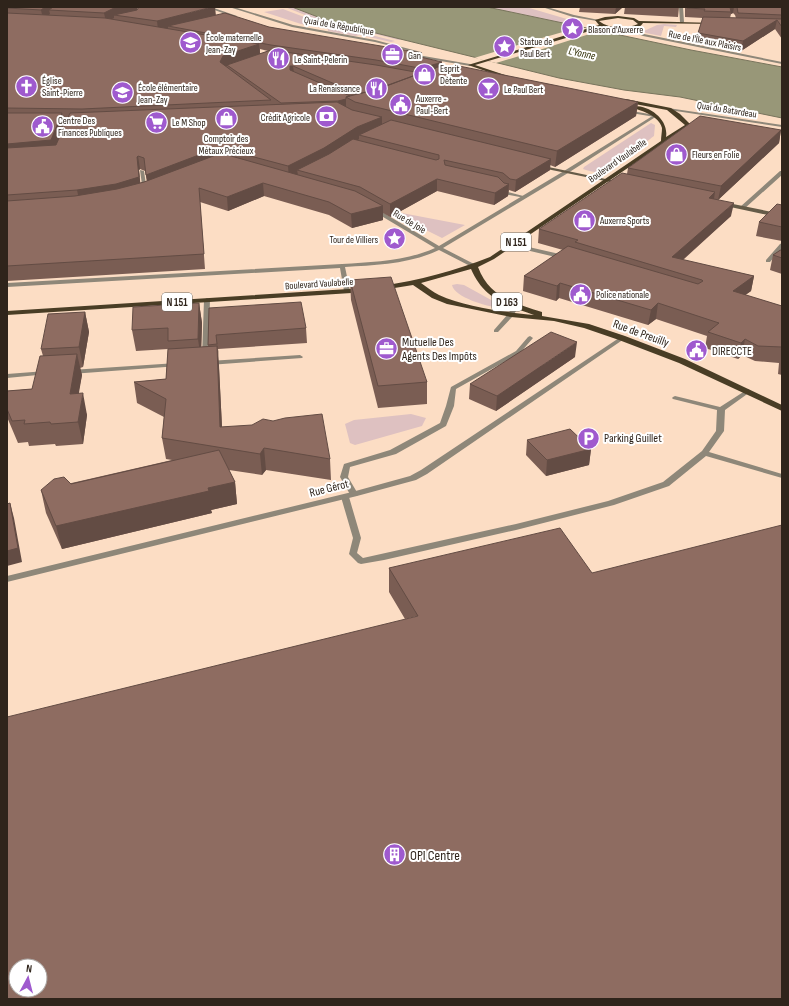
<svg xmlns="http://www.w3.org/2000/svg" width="789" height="1006" viewBox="0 0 789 1006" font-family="'Sofia Sans Condensed',sans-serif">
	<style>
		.green { fill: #dec1c1 }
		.water { fill: #989778; stroke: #78745c }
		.pier { fill: #fcddc4 }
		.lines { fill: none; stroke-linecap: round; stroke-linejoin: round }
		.lane { fill: #8e8779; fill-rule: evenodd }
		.street { fill: #8e8779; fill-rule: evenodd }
		.secondary { fill: #655b48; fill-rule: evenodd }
		.primary { fill: #493d25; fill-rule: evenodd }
		.wall { fill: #7a5d53; fill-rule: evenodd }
		.shaded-wall { fill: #634c44 }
		.building { fill: #8e6c61; stroke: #634c44; fill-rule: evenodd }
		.labels { text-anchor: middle; stroke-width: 4; stroke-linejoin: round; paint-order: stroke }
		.far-street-label { font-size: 10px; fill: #2f241b; stroke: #fff }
		.far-poi-label { font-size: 10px; fill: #2f241b; stroke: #fff; text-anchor: start }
		.far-water-label { font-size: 11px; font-style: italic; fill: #2e2c02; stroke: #fff }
		.shield { fill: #fff; stroke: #6d665f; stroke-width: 1 }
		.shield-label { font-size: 11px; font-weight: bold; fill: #2f241b }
		.street-label { font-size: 12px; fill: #2f241b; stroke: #fff }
		.poi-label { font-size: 12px; fill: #2f241b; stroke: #fff; text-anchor: start }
		.near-poi-label { font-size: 14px; fill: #2f241b; stroke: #fff; text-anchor: start }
	</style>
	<rect width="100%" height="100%" fill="#fcddc4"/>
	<!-- green -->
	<path class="green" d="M285 7H292L331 22 401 39 399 40 315 19Z
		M487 7H526L577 22 576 24 570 25Z
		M283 9 312 20 395 41 391 42 360 35 355 36 328 31V29L301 24 264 12Z
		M664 24 677 25 676 27 664 26 661 36 646 33 644 31 657 25Z
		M651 123 655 125 654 136C646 142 610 170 602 172 596 173 589 171 583 169L584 167Z
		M386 210 465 225 442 238Z
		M457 284 464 285 502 306 499 308C487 306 455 298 452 285Z
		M411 414 426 418 422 426 355 445 350 443 345 424 354 420Z"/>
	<!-- water -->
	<path class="water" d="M292 7H487L691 50 782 67V118L680 97 624 90 559 78 331 22Z"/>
	<!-- pier -->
	<path class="pier" d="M580 27 599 31 533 52V54H526L496 63 474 58 504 49 497 47 499 46 511 47Z"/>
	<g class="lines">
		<!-- lane -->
		<path class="lane" d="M679 7H683L684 22 682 23 680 22Z
			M626 110 655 115 657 116 655 117 625 112Z
			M140 170 144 171 147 192 145 193 143 192Z
			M780 171H782V175L744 209H740V207Z
			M499 186H503L508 192 527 197 525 198 504 194 499 187Z
			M511 243 564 255 567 257 564 259 509 246 508 245Z
			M782 243V248L770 262H766V260L780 244Z
			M207 298 210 300 208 357 205 359 202 357 204 300Z
			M516 304 519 306 513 316 498 332H494V330L508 314 514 305Z
			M530 336 533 338 520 353 456 389 454 406 446 426 396 454 350 467 348 477 358 494 357 496H351L340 477 344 464 390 450 440 423 446 406 451 387 516 351 528 337Z
			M300 355 303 357 302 358 209 365 206 363 209 361Z
			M177 363 179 364V366L71 374 68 372 71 370Z
			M46 371 48 372V374L7 378V374Z
			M748 389 751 391 750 392 725 410 724 431 709 452 782 474V478L706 456 669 486 614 505 516 530 384 560 361 564 358 563 349 554 353 538 341 497 342 495H348L349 497 361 538 357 553 363 558 516 524 608 501 663 482 702 451 716 431 717 410 673 399 672 398 673 397 675 396 720 407Z"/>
		<!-- street -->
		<path class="street" d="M206 7H211L237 16 234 17Z
			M229 7H234L293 25 375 40 421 52 419 53 375 42 292 27Z
			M542 7H547L574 15 599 20 597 21 573 17Z
			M627 27 644 34 782 62V64L643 36 626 29Z
			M412 54 470 64 472 65 470 66 411 56Z
			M668 108 782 125V127L669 110Z
			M654 115 657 116 568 173 443 248 476 265V267H472L439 250C410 264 376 265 345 267L350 291 347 293 344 291 340 268 7 287V283L342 264C373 262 406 261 435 248L373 211V209H377L439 246 564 171Z
			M622 336 625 338 624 339 427 474 416 480 357 496 7 582V576L352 492 410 476 421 470Z"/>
		<!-- secondary -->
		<path class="secondary" d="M539 165 620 182 622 183 620 184 537 167V165Z
			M723 202 782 214V218L721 205V203Z"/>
		<!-- primary -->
		<path class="primary" d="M618 16 634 18 639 21 716 23 714 24 643 23C637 33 613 29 603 27L475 65 508 76 506 78 468 65 599 25 595 20 605 17ZM618 18 633 20 638 24C627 29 609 29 599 21Z
			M626 99 671 108 680 114 691 125 494 259 478 267C489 297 514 303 542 312V316L589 324 625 336 685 359 782 405V411L679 363 619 340 584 328 554 321 511 317 447 304 432 298 413 285 382 290 378 288 382 286C419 280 455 271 490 257L661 141C661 137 662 132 662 128 659 116 643 111 633 108V106C650 105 669 120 666 137L685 125 667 110 624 102V100ZM471 269C484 299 506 305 534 315 505 312 465 307 439 295 433 292 427 287 421 283Z
			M364 288H367V292L7 315V311Z"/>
	</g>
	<!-- wall -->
	<path class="wall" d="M7 7H138L137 9 216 15 269 27 422 57 442 67 638 102 636 116 555 167 550 165V170L515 192 509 190 508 196 494 205 437 191 390 217 383 213V220L352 228 329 215 264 196 228 211 200 202 205 269 7 281ZM260 49 268 51 260 54ZM63 120H67L59 138 64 125ZM140 169 145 171 147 181 140 183 139 170Z
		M580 7H623L615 14 579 12Z
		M625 7H679L678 17 624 14Z
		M685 7H782V39L775 29 741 51 697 43 698 33 703 18 685 17ZM733 13 735 15 736 18H730L731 14Z
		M781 130 779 143 718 200 731 216 683 260 754 276 751 291 745 295 782 306V375L778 374 779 363 755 361 742 355 738 359 705 348 707 336 656 319 648 325 559 298 556 301 523 291 524 276 563 250 538 243 539 229 627 174 628 168Z
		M782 201V241L756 236 759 222 781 205Z
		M782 249V274L770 270 773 255Z
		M350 280 427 382V404L378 408 351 300Z
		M199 303 202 323 201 347 208 346 209 308 306 328 307 343 218 349 222 427 330 459 331 480 266 470 262 475 229 470 235 482 237 504 211 510 212 513 62 549 46 513 41 490 172 460 166 459 162 438 164 417 137 403 134 382 166 379 168 349 136 351 132 330Z
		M85 312 89 332 83 367 80 368 82 375 78 394 87 415 83 444 56 446 55 444 29 446 28 442 18 443 7 417V391L32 389 43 356 41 349Z
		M575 357 496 411 469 399 470 384Z
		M527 440 591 449 589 465 546 476 526 455Z
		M389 568 592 573 405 619 389 592Z"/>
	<!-- shaded-wall -->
	<path class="shaded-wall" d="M45 7H59L49 10 50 14 43 19 41 10Z
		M121 7H138L135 15H114V18L106 22 104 13 114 8Z
		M212 7H215L216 16 168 26V28L158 30 157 21Z
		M616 7H623L615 14Z
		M730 7H734L733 13 731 14Z
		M777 20 775 29 741 51 743 41Z
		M259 44 260 54 224 67 220 62 223 56Z
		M422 53V60L416 56Z
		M442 62V69L429 66Z
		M290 66H293L294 73H290Z
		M346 99V107L338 109V101Z
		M638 102 636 116 555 167 557 151Z
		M62 113 64 125 53 153 7 156V144Z
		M382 117V129L359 135V139L324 161 297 170 298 175 289 179 288 166 357 127Z
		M781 130 779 143 718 200 721 186Z
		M224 149 225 162 148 188 146 175 212 150Z
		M138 156 140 169 139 170 141 190 80 204 77 190Z
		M551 159 550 170 515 192 516 180Z
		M437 179V191L390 217V204Z
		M263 183 264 196 228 211 227 197Z
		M509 184 508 196 494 205 495 193Z
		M715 192 713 205 709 198Z
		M734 203 731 216 671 270 672 257Z
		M383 206V220L352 228 351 214Z
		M754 276 751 291 730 306 733 291Z
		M560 283 559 298 556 301 557 286Z
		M199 303 202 323 201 360 198 339Z
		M658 303 656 319 648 325 651 310Z
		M85 312 89 332 83 367 79 347Z
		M216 335 218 349 219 359 217 344Z
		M745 339 742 355 738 359 741 343Z
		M577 342 575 357 496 411 497 396Z
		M217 346 219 366 223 448 220 427Z
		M77 354 82 375 75 416 70 394Z
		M83 393 87 415 83 444 78 422Z
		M264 448 266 470 262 475 260 454Z
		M591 449 589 465 546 476 547 460Z
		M235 482 237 504 211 510 212 513 62 549 56 526 208 488Z
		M10 503 14 518 22 562 7 566V551Z"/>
	<!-- building -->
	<path class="building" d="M7 7H45L41 10 7 8Z
		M53 7H121L114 8 104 13 49 10Z
		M139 7H212L157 21 114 15 137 10Z
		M686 7H730L731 12 704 11 705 9 687 8Z
		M737 7H782V15L738 13Z
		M7 13 105 18 259 44 223 56 220 62 271 100 82 109 7 108Z
		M225 13 269 27 422 53 416 56 442 62 429 66 436 68 430 70 376 60 271 45 168 26Z
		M703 17 782 19V27L777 20 743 41 698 33Z
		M271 50 376 65 421 73 376 90 358 94 293 66H290V70L350 96 346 97V99L338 101 281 103 227 65Z
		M459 66 638 102 557 151 355 102 346 97 377 89 438 67Z
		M337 102 352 110 382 117 357 127 324 148 288 166 224 149 212 150 146 175 144 158 138 156 137 157 139 177 116 184 77 190 7 195V148L56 145 70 113Z
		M7 113H62L51 140 7 144Z
		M700 116 781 130 721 186 628 168Z
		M391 120 551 159 516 180 510 179 503 173 444 160 445 165 498 177 504 183 509 184 495 193 437 179 390 204 360 187 297 170 329 154 353 139 436 160 439 159V155L359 135Z
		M224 154 355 191 383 206 351 214 329 202 263 183 227 197 199 188 204 254 7 266V201L75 196 117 189 144 182 216 155Z
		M622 173 715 192 709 198 734 203 672 257 754 276 733 291 782 306V347L758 346 745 339 741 343 708 332 719 323 658 303 651 310 560 283 557 286 524 276 568 246 698 284 703 281 702 280 575 242 578 240 539 229Z
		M777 204 782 205V227L759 222Z
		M782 249V258L773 255Z
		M391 277 427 382 378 386 350 280Z
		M301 302 306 328 216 335 217 344 208 345 209 308Z
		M199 303 198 339 168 341V328L132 330 133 307Z
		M85 312 79 347 41 349 48 314Z
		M551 332 577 342 497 396 470 384Z
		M217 346 220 427 252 425 263 419 273 421 285 418 322 414 330 459 264 448 260 454 162 438 166 399 134 382 166 379 168 349Z
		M77 354 70 394 83 393 78 422 51 424 50 422 24 424 25 420 12 421 7 409V391L32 389 40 356Z
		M570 429 591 449 547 460 527 440Z
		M219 450 235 482 208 488 209 491 56 526 41 490 54 479 64 477 71 484Z
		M10 503 18 548 7 551V504Z
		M782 525V999H7V717L418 616 389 568 560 528 592 573ZM16 966H40V990H16Z"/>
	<!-- icons -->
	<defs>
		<symbol id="sight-disc" viewBox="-11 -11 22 22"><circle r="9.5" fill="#9f5ace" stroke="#fff"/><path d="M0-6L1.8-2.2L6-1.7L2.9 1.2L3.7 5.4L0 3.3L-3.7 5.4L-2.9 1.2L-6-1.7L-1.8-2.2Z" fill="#fff"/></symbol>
		<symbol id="school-disc" viewBox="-11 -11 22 22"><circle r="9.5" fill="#9f5ace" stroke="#fff"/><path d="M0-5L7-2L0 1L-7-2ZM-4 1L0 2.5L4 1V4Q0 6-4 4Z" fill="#fff"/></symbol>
		<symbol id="office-disc" viewBox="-11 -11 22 22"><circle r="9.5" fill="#9f5ace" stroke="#fff"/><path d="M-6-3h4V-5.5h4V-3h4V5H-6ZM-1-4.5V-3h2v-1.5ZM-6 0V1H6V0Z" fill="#fff"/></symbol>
		<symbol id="restaurant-disc" viewBox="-11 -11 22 22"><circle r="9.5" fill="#9f5ace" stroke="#fff"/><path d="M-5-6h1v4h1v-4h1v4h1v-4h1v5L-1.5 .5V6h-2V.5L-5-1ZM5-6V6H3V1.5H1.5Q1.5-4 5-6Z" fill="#fff"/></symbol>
		<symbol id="shop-disc" viewBox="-11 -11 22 22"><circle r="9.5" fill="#9f5ace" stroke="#fff"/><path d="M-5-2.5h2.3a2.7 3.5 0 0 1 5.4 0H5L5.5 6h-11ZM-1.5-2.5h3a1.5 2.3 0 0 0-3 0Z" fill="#fff"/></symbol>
		<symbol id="church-disc" viewBox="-11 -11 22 22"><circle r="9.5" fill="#9f5ace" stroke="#fff"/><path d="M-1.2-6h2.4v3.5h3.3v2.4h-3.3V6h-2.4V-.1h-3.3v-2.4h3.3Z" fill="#fff"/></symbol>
		<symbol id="bar-disc" viewBox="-11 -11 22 22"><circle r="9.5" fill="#9f5ace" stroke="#fff"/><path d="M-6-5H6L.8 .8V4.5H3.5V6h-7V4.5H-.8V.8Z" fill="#fff"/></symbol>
		<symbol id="civic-disc" viewBox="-11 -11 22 22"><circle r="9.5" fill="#9f5ace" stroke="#fff"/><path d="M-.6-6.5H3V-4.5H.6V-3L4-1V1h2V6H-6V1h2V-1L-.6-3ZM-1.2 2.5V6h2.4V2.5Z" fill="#fff"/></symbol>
		<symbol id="bank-disc" viewBox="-11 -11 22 22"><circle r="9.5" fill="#9f5ace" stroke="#fff"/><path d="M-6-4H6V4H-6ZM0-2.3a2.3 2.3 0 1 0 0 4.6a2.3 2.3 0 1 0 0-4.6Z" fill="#fff"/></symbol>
		<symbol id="supermarket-disc" viewBox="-11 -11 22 22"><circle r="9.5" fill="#9f5ace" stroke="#fff"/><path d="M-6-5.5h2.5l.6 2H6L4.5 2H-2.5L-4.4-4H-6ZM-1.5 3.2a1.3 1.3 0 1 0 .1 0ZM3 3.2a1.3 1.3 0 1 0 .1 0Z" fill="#fff"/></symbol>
		<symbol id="parking-disc" viewBox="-11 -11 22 22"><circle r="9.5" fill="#9f5ace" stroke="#fff"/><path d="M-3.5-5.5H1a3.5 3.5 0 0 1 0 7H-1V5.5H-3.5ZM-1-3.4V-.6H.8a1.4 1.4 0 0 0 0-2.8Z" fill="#fff"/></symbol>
		<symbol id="building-disc" viewBox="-11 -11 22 22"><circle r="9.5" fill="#9f5ace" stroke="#fff"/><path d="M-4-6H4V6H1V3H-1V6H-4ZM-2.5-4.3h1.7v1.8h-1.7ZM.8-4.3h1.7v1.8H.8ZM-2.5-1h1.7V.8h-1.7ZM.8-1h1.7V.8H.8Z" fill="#fff"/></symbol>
	</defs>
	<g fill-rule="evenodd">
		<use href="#sight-disc" x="560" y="16" width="25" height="25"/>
		<use href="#school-disc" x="178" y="30" width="25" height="25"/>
		<use href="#sight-disc" x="492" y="34" width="25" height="25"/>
		<use href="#office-disc" x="380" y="42" width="25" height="25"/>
		<use href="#restaurant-disc" x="266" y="46" width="25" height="25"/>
		<use href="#shop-disc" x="412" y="62" width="25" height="25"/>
		<use href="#church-disc" x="14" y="74" width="25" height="25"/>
		<use href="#restaurant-disc" x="364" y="76" width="25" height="25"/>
		<use href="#bar-disc" x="476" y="76" width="25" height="25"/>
		<use href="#school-disc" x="110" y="80" width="25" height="25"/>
		<use href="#civic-disc" x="388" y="92" width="25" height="25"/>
		<use href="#bank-disc" x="314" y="104" width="25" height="25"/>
		<use href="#shop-disc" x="214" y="106" width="25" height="25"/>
		<use href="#supermarket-disc" x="144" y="110" width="25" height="25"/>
		<use href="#civic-disc" x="30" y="114" width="25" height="25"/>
		<use href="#shop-disc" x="664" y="142" width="25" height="25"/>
		<use href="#shop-disc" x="572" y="208" width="25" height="25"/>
		<use href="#sight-disc" x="382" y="226" width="25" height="25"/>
		<use href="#civic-disc" x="568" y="282" width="25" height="25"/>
		<use href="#office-disc" x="374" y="336" width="25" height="25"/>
		<use href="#civic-disc" x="684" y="338" width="25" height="25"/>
		<use href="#parking-disc" x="576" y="426" width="25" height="25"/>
		<use href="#building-disc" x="382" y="842" width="25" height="25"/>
	</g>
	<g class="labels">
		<!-- far-street labels -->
		<g class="far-street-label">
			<text transform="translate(339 25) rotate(10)" y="4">Quai de la République</text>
			<text transform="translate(705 40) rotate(11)" y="4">Rue de l'Île aux Plaisirs</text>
			<text transform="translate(727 109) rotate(9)" y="4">Quai du Batardeau</text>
			<text transform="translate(617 160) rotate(-35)" y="4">Boulevard Vaulabelle</text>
			<text transform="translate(410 221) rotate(31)" y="4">Rue de Joie</text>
			<text transform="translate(319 283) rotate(-4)" y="4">Boulevard Vaulabelle</text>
		</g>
		<!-- far-poi labels -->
		<g class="far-poi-label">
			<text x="588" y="33">Blason d'Auxerre</text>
			<text x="206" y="41">École maternelle<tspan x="206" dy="12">Jean-Zay</tspan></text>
			<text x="520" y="45">Statue de<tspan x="520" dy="12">Paul Bert</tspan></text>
			<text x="408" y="59">Gan</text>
			<text x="294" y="63">Le Saint-Pelerin</text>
			<text x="440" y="72">Esprit<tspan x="440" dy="12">Détente</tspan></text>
			<text x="42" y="84">Église<tspan x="42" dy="12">Saint-Pierre</tspan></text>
			<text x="138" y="91">École élémentaire<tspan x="138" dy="12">Jean-Zay</tspan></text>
			<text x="360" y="92" text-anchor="end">La Renaissance</text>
			<text x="504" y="93">Le Paul Bert</text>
			<text x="416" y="102">Auxerre -<tspan x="416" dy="12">Paul-Bert</tspan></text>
			<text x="310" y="121" text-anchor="end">Crédit Agricole</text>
			<text x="58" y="124">Centre Des<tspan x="58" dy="12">Finances Publiques</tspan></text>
			<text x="172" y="126">Le M Shop</text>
			<text x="226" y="142" text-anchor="middle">Comptoir des<tspan x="226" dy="12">Métaux Précieux</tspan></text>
			<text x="692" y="158">Fleurs en Folie</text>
			<text x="600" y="224">Auxerre Sports</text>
			<text x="378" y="243" text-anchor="end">Tour de Villiers</text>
			<text x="596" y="298">Police nationale</text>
		</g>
		<!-- far-water labels -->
		<g class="far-water-label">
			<text transform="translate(582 53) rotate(12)" y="4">L'Yonne</text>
		</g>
		<!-- shield labels -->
		<g class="shield">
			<rect x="501" y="233" width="30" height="18" rx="3"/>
			<rect x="162" y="293" width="30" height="18" rx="3"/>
			<rect x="492" y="293" width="30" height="18" rx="3"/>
		</g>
		<g class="shield-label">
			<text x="516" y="246">N 151</text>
			<text x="177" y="306">N 151</text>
			<text x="507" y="306">D 163</text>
		</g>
		<!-- street labels -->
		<g class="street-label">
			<text transform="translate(641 333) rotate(20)" y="4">Rue de Preuilly</text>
			<text transform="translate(329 488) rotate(-14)" y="4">Rue Gérot</text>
		</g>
		<!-- poi labels -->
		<g class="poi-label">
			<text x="402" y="346">Mutuelle Des<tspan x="402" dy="14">Agents Des Impôts</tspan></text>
			<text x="712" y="355">DIRECCTE</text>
			<text x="604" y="442">Parking Guillet</text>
		</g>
		<!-- near-poi labels -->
		<g class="near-poi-label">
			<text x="410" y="860">OPI Centre</text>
		</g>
	</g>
	<!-- border -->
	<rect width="789" height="1006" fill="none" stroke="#2f241b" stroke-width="16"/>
	<!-- north arrow -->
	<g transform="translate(28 978) rotate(7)"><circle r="19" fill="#ffffff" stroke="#aca7a4"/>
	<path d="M0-3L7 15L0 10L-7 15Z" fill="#9f5ace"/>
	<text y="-6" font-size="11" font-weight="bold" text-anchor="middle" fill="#2f241b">N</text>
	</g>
</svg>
